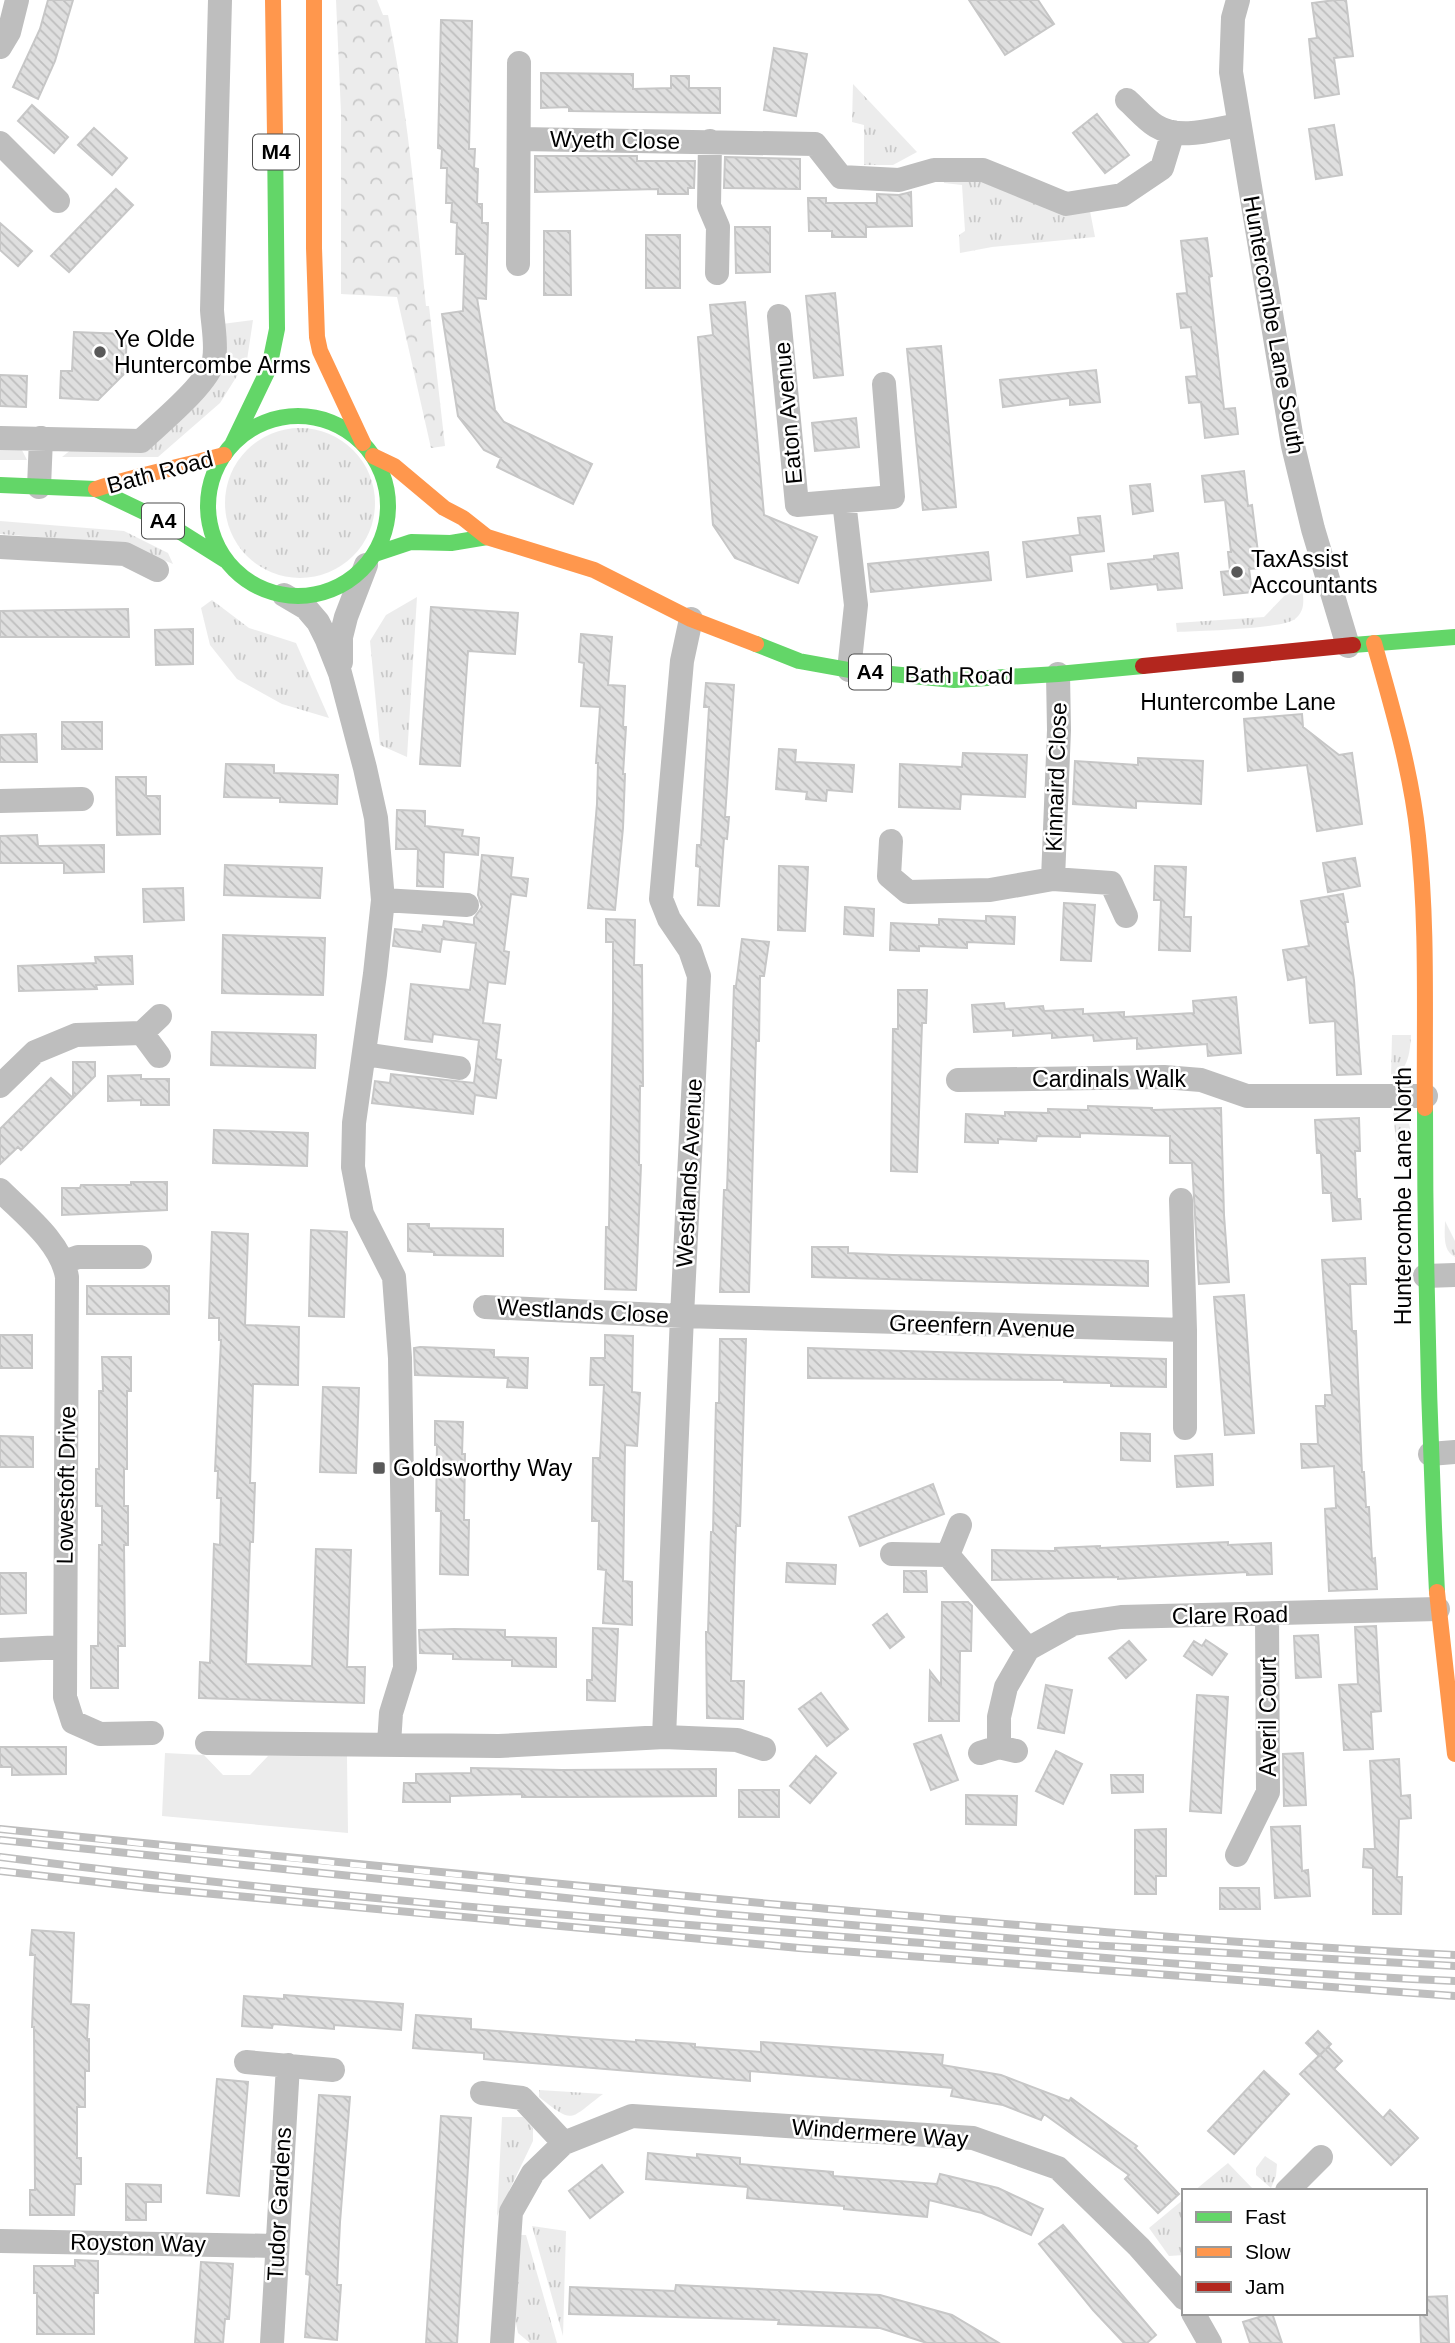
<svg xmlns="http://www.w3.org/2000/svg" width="1455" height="2343" viewBox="0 0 1455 2343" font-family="Helvetica,sans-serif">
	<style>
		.grass { fill: url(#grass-tufts) }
		.forest { fill: url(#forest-crowns) }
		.green { fill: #ececec }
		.building { fill: url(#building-back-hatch); stroke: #c7c7c7; stroke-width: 2 }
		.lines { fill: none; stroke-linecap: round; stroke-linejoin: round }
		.street { stroke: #bebebe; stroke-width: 24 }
		.fast { stroke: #63d668; stroke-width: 16 }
		.slow { stroke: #ff974d; stroke-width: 16 }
		.jam { stroke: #b3261e; stroke-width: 16 }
		.rail-casing { stroke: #bebebe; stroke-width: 8 }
		.rail { stroke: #fff; stroke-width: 5; stroke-dasharray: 16; stroke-linecap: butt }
		.poi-dot { fill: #595959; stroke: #fff; stroke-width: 2.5 }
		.labels { text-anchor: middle; stroke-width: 5; stroke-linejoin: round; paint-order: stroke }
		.shield { fill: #fff; stroke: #4c4c4c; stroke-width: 2 }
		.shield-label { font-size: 21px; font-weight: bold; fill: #000 }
		.street-label { font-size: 23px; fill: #000; stroke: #fff }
		.poi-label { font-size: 23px; fill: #000; stroke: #fff; text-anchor: start }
	</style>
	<defs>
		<pattern id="grass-tufts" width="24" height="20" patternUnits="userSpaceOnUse" patternTransform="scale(1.75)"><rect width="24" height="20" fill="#ececec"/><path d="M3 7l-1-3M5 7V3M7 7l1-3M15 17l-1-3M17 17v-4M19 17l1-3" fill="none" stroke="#c9c9c9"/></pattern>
		<pattern id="forest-crowns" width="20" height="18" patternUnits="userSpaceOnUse" patternTransform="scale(1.75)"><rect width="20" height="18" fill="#ececec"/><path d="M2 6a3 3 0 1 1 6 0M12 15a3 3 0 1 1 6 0" fill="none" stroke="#c9c9c9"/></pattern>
		<pattern id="building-back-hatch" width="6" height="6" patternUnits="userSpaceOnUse" patternTransform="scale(1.75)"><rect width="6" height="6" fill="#dfdfdf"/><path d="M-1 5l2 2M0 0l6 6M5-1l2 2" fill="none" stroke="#bebebe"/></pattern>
	</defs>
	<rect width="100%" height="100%" fill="#fff"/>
	<!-- grass -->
	<path class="grass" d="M853 84 917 152 893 165H864V125L852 122Z
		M962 174 1090 211 1095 237 992 247 960 253 959 235 965 231 962 185 944 183 943 175Z
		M253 320 247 360 220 403 158 457H62L72 449 143 450 199 397 222 324Z
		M225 503a75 75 0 1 1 150 0a75 75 0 1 1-150 0Z
		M0 447 21 448 27 460H0Z
		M0 521 124 531 168 553 173 564 125 544 0 534Z
		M1302 589C1304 600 1305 611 1295 619 1283 629 1198 631 1177 632L1176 623 1264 617 1287 593Z
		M417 597 407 757 380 745 370 641 386 615Z
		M212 600 249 628 296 643 329 718 282 704 237 679 210 645 201 608Z
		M1392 1035H1411C1410 1051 1409 1071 1391 1077Z
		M1389 1103C1407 1110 1411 1124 1412 1142H1396L1393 1110Z
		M1445 1221 1455 1241V1257C1442 1251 1445 1233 1445 1221Z
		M539 2090 603 2094C568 2120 575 2125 539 2097Z
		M502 2117H523L533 2128V2141L497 2216Z
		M1265 2156 1277 2164 1276 2176 1271 2188 1256 2175V2168Z
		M1228 2163 1253 2189 1251 2191H1194Z
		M1184 2199V2255L1169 2256 1149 2228Z
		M532 2226 566 2231 563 2336Z
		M520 2235H526L557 2343H530L518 2333 514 2314Z"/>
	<!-- forest -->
	<path class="forest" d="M336 0H377L383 15H388C408 111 416 209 426 306H429L445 446 431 448 397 297 341 294V113Z"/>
	<!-- green -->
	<path class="green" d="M165 1753 204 1755 223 1775H250L268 1756H347L348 1833 162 1816Z"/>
	<!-- building -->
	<path class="building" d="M48 0H73L55 61 38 99 13 87 40 29Z
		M969 0H1038L1054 24 1005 55Z
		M1335 0H1346L1353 56 1334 58 1339 94 1315 98 1309 39 1317 38 1312 3Z
		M441 20 472 21 469 149H475L474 168 478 169 477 204H482V223H488L486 299 477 298 495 410 504 422 592 464 573 504 497 467 501 458 484 450 458 416 442 314 463 311 465 254H456L457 223 451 222 452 203H446L447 168H441L442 149 438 148Z
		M774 48 807 54 796 116 764 110Z
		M541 73 633 74V89L671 88V76H689V88H720V113L569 111V107L541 108Z
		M32 105 68 137 54 153 18 121Z
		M1097 114 1129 155 1105 173 1073 133Z
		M1334 125 1342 175 1316 179 1309 129Z
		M94 128 127 158 112 175 78 145Z
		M535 156H637V161H695L694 188H688V194H658V189L535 192Z
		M725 157 800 159V189L724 188Z
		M116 189 133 205 69 272 51 256Z
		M911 192 912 226 866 227V237H832V231H809L808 198H826V203H877V194L899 195Z
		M0 223 32 251 18 266 0 250Z
		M735 227H770V272L736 273Z
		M544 231H570L571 295H544Z
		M646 235H680V288H646Z
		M1207 238 1212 276 1209 277 1224 409 1235 408 1238 434 1205 438 1201 402 1189 403 1186 377 1197 376 1191 327 1181 328 1177 294 1187 293 1181 241Z
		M835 293 843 375 814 378 806 296Z
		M745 302 764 515 817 537 798 583 735 558 713 525 698 337 713 335 710 305Z
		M74 332 127 334 125 373 98 400 60 398 61 371H72Z
		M941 346 956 507 923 510 907 349Z
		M1096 370 1100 402 1070 405V398L1003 407 1000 380Z
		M0 375 27 376 26 407 0 406Z
		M856 418 859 447 815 451 812 423Z
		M1244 471 1248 506 1252 505 1260 568 1249 569 1252 592 1224 595 1221 572 1230 571 1228 552H1231L1225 500 1205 502 1202 476Z
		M1150 484 1153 511 1133 514 1130 486Z
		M1100 516 1104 551 1070 555 1072 571 1027 577 1023 542 1080 535 1078 518Z
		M988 552 991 580 871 592 868 564Z
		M1178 553 1182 588 1158 590 1157 584 1111 589 1108 564 1154 559V556Z
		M431 607 518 613 515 654 468 651 460 766 420 764Z
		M128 609 129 637H0V611Z
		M193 629V664L156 665 155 630Z
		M581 634 612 637 608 685 625 686 623 727H626L623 774H625L623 828 615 910 588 908 597 804 598 763H596L600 707 581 706 584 663 579 662Z
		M706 683 734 685 725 817H729L727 839 724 838 719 906 698 905 700 867 696 866 697 845H701L709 707H704Z
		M1302 714 1303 727 1339 755 1352 753 1362 824 1317 831 1307 765 1248 771 1244 719Z
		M62 722H102V749H62Z
		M36 734 37 762H0V735Z
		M779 749 796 750 795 762 854 765 852 792 827 790 826 801 806 799 807 792 776 789Z
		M963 753 1027 755 1025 797 961 794 960 809 899 807 900 764 962 767Z
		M1138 758 1203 761 1201 804 1136 801V808L1073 804 1075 761 1138 765Z
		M226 764 274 765V773L338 775 337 804 280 802V798L224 797Z
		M116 777H146V796H160V834L117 835Z
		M397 810 425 811V826L463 830 462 836 479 838 478 855 444 852 443 887 417 886 418 849H396Z
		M37 835 38 846 104 845V872L64 873V863H0V836Z
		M482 855 513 858 511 877 528 879 526 896 511 894 504 951 509 952 505 984 488 982 483 1023 500 1025 496 1059 501 1060 496 1098 475 1095 473 1114 372 1103 375 1081 390 1083 391 1074 474 1083 479 1040 433 1034 432 1042 405 1039 411 984 470 990 476 943 442 939 440 952 393 946 395 929 422 932 423 925 443 927 444 921 474 925V918L482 907 478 895Z
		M1355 858 1360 886 1328 892 1323 863Z
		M225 865 322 868 320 898 224 895Z
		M779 866 808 867 805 931 778 930Z
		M1155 866 1186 867 1184 917H1191L1190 951 1159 950 1161 900H1154Z
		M183 888 184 920 144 922 143 889Z
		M1343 894 1348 922H1345L1354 980 1361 1074 1337 1075 1335 1021 1310 1023 1306 977 1288 980 1283 950 1309 946 1301 901Z
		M1064 903 1095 905 1091 961 1061 960Z
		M845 907 874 909 873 936 844 934Z
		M986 916 1015 917 1014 944 967 942V948L919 946V951L890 950 891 923 939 925V919L986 921Z
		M606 919 635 920 634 965H642L643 1086H640L639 1165H641L636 1290 605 1289 606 1227H609L613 1010V942H606Z
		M223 935 325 938 323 995 222 993Z
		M742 939 769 942 764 976H760L759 1041H756L749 1292H720L724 1190H727L734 986H736Z
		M132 956 133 984 96 985 97 989 19 991 18 966 96 963 95 957Z
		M898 990H927L926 1023H922L917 1172 891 1171 893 1029H898Z
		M1236 997 1241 1053 1208 1056 1207 1044 1137 1049V1038L1094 1041 1093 1035 1052 1038V1033L1013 1036V1030L974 1032 972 1005 1004 1003 1005 1009 1043 1006 1044 1011 1083 1009V1014L1124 1012V1017L1194 1013 1193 1001Z
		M212 1032 316 1035 315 1068 211 1065Z
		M73 1062H95V1076L73 1098Z
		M141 1075V1079H169V1105H141V1100L108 1101V1076Z
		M51 1078 73 1098 21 1150 18 1147 0 1164V1129Z
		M1088 1106 1152 1108V1110L1221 1108 1224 1215 1229 1282 1199 1284 1192 1163H1170V1136L1080 1133V1137L1037 1136 1036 1141 998 1139V1143L965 1142 966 1114 1005 1116V1112L1048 1113V1109L1088 1110Z
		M1359 1118 1360 1151H1355L1357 1199H1360L1361 1219 1333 1221 1331 1193H1323L1321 1153H1317L1315 1120Z
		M214 1130 308 1133 307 1166 213 1163Z
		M131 1182H167V1210L62 1215V1188H80L81 1185H131Z
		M408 1224H429V1228L503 1229V1256L434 1255V1252L408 1251Z
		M311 1230 347 1232 344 1317 309 1316Z
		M212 1232 248 1234 245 1325 299 1327 298 1385 253 1384 250 1483H255L253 1542H250L246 1664 312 1666 316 1549 351 1550 347 1667H365L364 1703 199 1698 200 1662 210 1663 214 1544 220 1545 221 1498H217L218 1471H215L221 1340H219V1318H209Z
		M812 1247H848V1253L893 1255 1148 1261V1286L812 1277Z
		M1365 1258 1366 1284H1350L1352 1331H1356L1362 1472H1364L1366 1507H1369L1372 1559 1375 1558 1377 1589 1329 1591 1325 1509 1336 1508 1334 1466 1302 1468 1301 1444H1318L1316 1406H1325V1395H1332L1322 1260Z
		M87 1286H169V1314H87Z
		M1244 1295 1254 1433 1225 1435 1214 1297Z
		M0 1335H32V1368H0Z
		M605 1335 633 1336 632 1392 640 1393 637 1446 625 1445 623 1581 632 1582V1625L603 1623 606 1570 598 1569 599 1521H592L593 1458H600L604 1385H590L591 1358H605Z
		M720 1339H746L740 1526H736L731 1681H744L743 1719 707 1718 706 1632H708L711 1532H713L716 1403H719Z
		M420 1347 494 1350V1357L528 1358 527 1388 507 1387 508 1378 415 1375 414 1348Z
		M808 1348 1166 1359V1387L1111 1386V1383L1064 1382V1380L808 1378Z
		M102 1357H131V1391H127V1469H124V1506H128V1545H124L125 1646H118V1688H91V1646H98L99 1545H102V1506H96V1469H99V1391H103Z
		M323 1387 359 1388 356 1473 320 1472Z
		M435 1421 463 1422 462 1454H465L464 1520H469L468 1575 440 1574 441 1511H436L437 1445H435Z
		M1121 1433 1150 1434V1461L1121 1460Z
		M0 1436 33 1437V1467H0Z
		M1212 1454 1213 1485 1177 1487 1175 1456Z
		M933 1484 944 1514 860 1546 849 1517Z
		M1228 1542V1545L1271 1543 1272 1574 1247 1575V1572L1118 1579V1577L992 1580V1550L1055 1551V1548L1100 1546V1548Z
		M787 1563 836 1565 835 1584 786 1582Z
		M904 1571H926L927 1592H904Z
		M0 1573H26V1613L0 1614Z
		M942 1602H968L972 1606 971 1651H960L959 1721H929L930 1671 941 1685Z
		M887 1614 904 1637 890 1648 873 1625Z
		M1376 1626 1381 1711 1371 1712 1373 1749 1344 1750 1339 1685 1358 1684 1355 1627Z
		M593 1628 618 1629 615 1701 587 1700V1680H592Z
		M454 1629 505 1630V1637L556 1638V1667L512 1666V1660L453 1659V1654L420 1653 419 1630Z
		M1318 1635 1321 1677 1296 1678 1294 1636Z
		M1206 1640 1227 1654 1212 1675 1184 1656 1194 1641 1202 1646Z
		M1129 1641 1146 1660 1126 1678 1109 1658Z
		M1046 1685 1072 1690 1064 1733 1038 1728Z
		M821 1693 848 1729 827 1746 799 1709Z
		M1197 1695 1228 1697 1221 1813 1190 1811Z
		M941 1735 958 1780 931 1790 914 1744Z
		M0 1747H66V1774L12 1775V1767H0Z
		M1056 1751 1082 1764 1063 1804 1036 1791Z
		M1303 1753 1306 1805 1284 1806 1283 1754Z
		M816 1756 836 1773 810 1803 790 1786Z
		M1399 1759 1401 1796 1410 1795 1411 1818 1399 1819 1397 1877H1402L1401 1914H1373V1868L1363 1867 1364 1849H1375L1370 1761Z
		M471 1768 562 1770 716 1769V1796L576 1797H522V1794L450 1796V1802H403L404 1783H416V1774L471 1773Z
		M1111 1775H1143V1792L1112 1793Z
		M739 1790H779V1817H739Z
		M966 1795 1017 1796 1016 1825 966 1824Z
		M1300 1826 1302 1871 1308 1870 1310 1896 1275 1898 1271 1827Z
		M1166 1829V1876H1156V1894H1135V1830Z
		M1220 1888H1259L1260 1909H1220Z
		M32 1930 74 1933 71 2004 89 2005 87 2039H89V2071H85V2107H77V2158H81V2184H75L74 2215H30V2190H35L34 2027H32L35 1955H30Z
		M284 1995 403 2004 401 2030 334 2025V2029L273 2024 272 2028 242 2026 244 1996 284 1999Z
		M416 2015 471 2019V2029L636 2042V2040L695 2044V2047L761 2052V2042L943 2055 942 2065 1001 2075 1069 2101 1071 2098 1137 2146 1135 2148 1179 2194 1158 2213 1125 2179 1129 2175 1044 2114 1041 2120 1003 2105 951 2096 953 2088 750 2071V2081L484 2059V2053L413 2048Z
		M1318 2031 1331 2044 1319 2056 1306 2043Z
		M1328 2047 1342 2061 1334 2069 1383 2118 1390 2110 1418 2138 1391 2165 1300 2074Z
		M1264 2071 1289 2094 1234 2154 1208 2131Z
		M217 2079 248 2082 239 2196 207 2193Z
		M319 2095 350 2097 340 2222 337 2285H341L337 2340 305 2337 310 2275 306 2274Z
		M441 2116 471 2118 457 2343H426Z
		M648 2153 697 2158V2154L740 2158V2164L833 2172V2176L937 2184 940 2174 998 2188 1043 2209 1031 2235 982 2213 929 2200 927 2217 844 2209V2206L747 2198 748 2187 646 2179Z
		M602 2165 623 2192 590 2218 569 2191Z
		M126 2184 161 2185V2202H146V2220H126Z
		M1063 2225 1156 2335 1147 2343H1124L1093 2310 1039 2244Z
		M75 2260 98 2261V2293H94V2334H37V2293H34V2266H75Z
		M201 2262 233 2264 229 2319H225L223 2343H195Z
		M676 2285 880 2295 952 2315 999 2343H927L880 2328 778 2324 779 2320 569 2314 570 2287 675 2291Z
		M1447 2296 1449 2343H1421L1420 2313H1425V2297Z
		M1272 2313 1282 2343H1250L1243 2322Z"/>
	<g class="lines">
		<!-- street -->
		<path class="street" d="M1238 0 1233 18 1231 72 1293 446 1313 529 1348 646
			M0 47 9 32 17 0
			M1127 100C1136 108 1146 120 1156 126 1180 141 1214 129 1239 125
			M520 139 815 144 841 177 899 180 934 170H983L1066 204 1122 195 1162 168 1173 132
			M710 141 709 206 718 227 717 273
			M0 143 58 201
			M518 264 519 63
			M779 316 797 505 893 497 884 384
			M0 438 141 441C161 422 207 385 214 360 217 345 213 326 212 310L220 0
			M39 487 41 438
			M844 501 856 605 849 670
			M0 547 125 554 157 570
			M284 595 306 608 318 622 327 640 340 673 365 768 376 818 383 900 375 974 354 1123 353 1167 362 1214 394 1277 400 1358 405 1668 391 1713 389 1744
			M341 662V637L346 617 366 565
			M0 801 82 799
			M891 841 889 876 908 892 990 890 1053 879 1111 883 1126 916
			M1053 879 1059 730 1058 674
			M383 900 467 905
			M364 1054 459 1068
			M159 1056 142 1033 160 1016
			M958 1080 1164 1077 1201 1080 1247 1096H1426
			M0 1086 35 1052 76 1035 142 1033
			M0 1190C24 1214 61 1242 67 1277L65 1697 73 1722 100 1734 152 1733
			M1181 1200 1185 1330
			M64 1262 78 1257H140
			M1425 1276 1455 1275
			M485 1307 682 1316 1185 1330V1428
			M1430 1454 1455 1452
			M892 1554 948 1555 960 1525
			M948 1555 1028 1649
			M0 1650 64 1647
			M664 1737 682 1316 699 976 690 950 669 919 661 899 682 661 691 619
			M207 1743 499 1746 664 1737 737 1740 764 1749
			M999 1747V1717L1006 1687 1028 1649 1073 1624 1121 1617 1438 1609
			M980 1753 999 1747 1016 1751
			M1237 1855 1268 1792 1267 1615
			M246 2062 333 2070
			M482 2093 522 2098 564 2143
			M1287 2191 1321 2157
			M0 2241 276 2246
			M1193 2313 1210 2343
			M272 2343 288 2065
			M502 2343 511 2212 533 2173 564 2143 632 2116 973 2138 1058 2168 1139 2247 1184 2298"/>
		<!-- fast -->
		<path class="fast" d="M208 506a90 90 0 1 1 180 0a90 90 0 1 1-180 0Z
			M232 445 269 368 277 329 275 135
			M0 485 96 489 163 521 225 560
			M375 554 411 542 451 543 487 537
			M756 644 799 661 849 670 954 680 1058 674 1143 666
			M1353 645 1455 637
			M1425 1108C1425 1270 1429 1431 1437 1592"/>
		<!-- slow -->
		<path class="slow" d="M273 0 275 135
			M314 0V248L317 337 320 351 363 443
			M373 456 394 466 444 508 463 518 487 537 594 570 691 619 756 644
			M96 489C138 475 181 467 224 455
			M1374 643C1392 707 1411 770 1418 836 1428 926 1424 1018 1425 1108
			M1437 1592 1455 1754"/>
		<!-- jam -->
		<path class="jam" d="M1143 666 1353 645"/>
		<defs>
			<path id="rail" d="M0 1829C260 1856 521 1881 782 1905 1006 1924 1230 1944 1455 1955
				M0 1840 721 1914 1089 1945 1455 1966
				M0 1857C293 1894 589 1918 884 1940 1074 1955 1264 1973 1455 1981
				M0 1871 149 1888 799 1948 1455 1996"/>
		</defs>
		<!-- rail casing -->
		<use href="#rail" class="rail-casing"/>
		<!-- rail -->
		<use href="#rail" class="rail"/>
	</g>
	<!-- markers -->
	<g class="poi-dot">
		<circle cx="100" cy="352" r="7"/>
		<circle cx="1237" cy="572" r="7"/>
		<rect x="1231" y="670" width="14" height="14" rx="3.5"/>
		<rect x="372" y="1461" width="14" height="14" rx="3.5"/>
	</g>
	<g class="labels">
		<!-- shield labels -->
		<g class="shield">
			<rect x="253" y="134.5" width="46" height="35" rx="5"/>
			<rect x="142" y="503.5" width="42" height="35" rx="5"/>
			<rect x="849" y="654.5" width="42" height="35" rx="5"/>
		</g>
		<g class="shield-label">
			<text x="276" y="159">M4</text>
			<text x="163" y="528">A4</text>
			<text x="870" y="679">A4</text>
		</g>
		<!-- street labels -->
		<g class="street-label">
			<text transform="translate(615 140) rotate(1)" y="8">Wyeth Close</text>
			<text transform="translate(1274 325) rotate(80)" y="8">Huntercombe Lane South</text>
			<text transform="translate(788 413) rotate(-95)" y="8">Eaton Avenue</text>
			<text transform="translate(160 472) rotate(-15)" y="8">Bath Road</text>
			<text transform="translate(959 675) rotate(1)" y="8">Bath Road</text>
			<text transform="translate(1056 777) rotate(-88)" y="8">Kinnaird Close</text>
			<text x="1109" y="1087">Cardinals Walk</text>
			<text transform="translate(689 1173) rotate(-87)" y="8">Westlands Avenue</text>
			<text transform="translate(1403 1196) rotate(-90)" y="8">Huntercombe Lane North</text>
			<text transform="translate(583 1311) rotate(3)" y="8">Westlands Close</text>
			<text transform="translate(982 1326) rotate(2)" y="8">Greenfern Avenue</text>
			<text transform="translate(66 1485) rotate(-89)" y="8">Lowestoft Drive</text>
			<text transform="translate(1230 1615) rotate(-1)" y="8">Clare Road</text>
			<text transform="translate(1268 1717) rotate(-90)" y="8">Averil Court</text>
			<text transform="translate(880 2133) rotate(4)" y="8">Windermere Way</text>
			<text transform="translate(279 2204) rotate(-87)" y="8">Tudor Gardens</text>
			<text transform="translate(138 2243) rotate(1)" y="8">Royston Way</text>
		</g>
		<!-- poi labels -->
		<g class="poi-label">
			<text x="114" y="347">Ye Olde<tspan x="114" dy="26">Huntercombe Arms</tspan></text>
			<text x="1251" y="567">TaxAssist<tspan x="1251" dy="26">Accountants</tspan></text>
			<text x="1238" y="710" text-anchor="middle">Huntercombe Lane</text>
			<text x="393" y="1476">Goldsworthy Way</text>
		</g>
	</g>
	<!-- legend -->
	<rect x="1182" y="2189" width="245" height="126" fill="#ffffff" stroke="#999999" stroke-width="2"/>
	<rect x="1196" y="2212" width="35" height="10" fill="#63d668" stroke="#999999" stroke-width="2"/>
	<text x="1245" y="2224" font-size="21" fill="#000000">Fast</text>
	<rect x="1196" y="2247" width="35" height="10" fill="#ff974d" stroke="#999999" stroke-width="2"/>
	<text x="1245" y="2259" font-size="21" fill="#000000">Slow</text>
	<rect x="1196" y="2282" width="35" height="10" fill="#b3261e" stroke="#999999" stroke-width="2"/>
	<text x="1245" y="2294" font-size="21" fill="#000000">Jam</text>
</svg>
